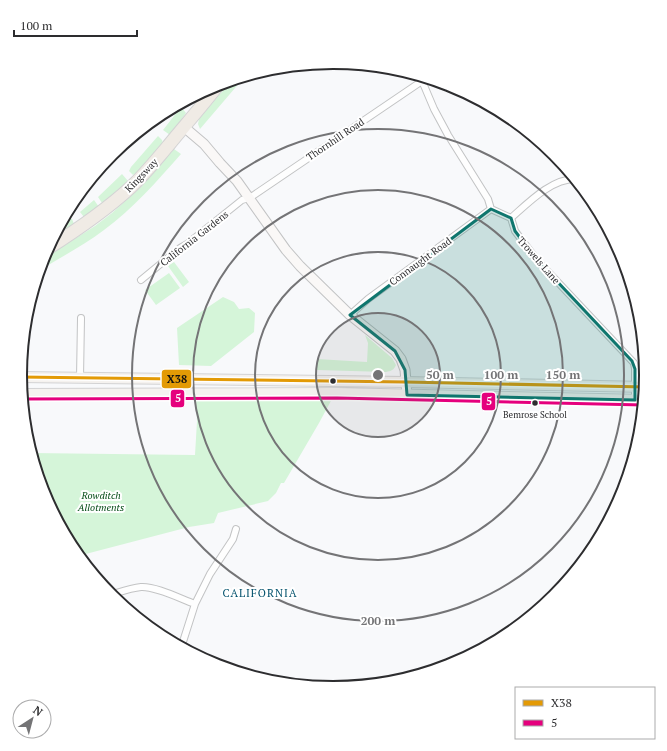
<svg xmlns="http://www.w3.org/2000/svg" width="667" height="751" viewBox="0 0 667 751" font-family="'PT Serif',serif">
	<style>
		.green { fill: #d5f5d9 }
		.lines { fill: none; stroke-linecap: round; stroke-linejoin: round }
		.street-casing { stroke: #c2c3c4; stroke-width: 8 }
		.secondary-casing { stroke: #c2c3c4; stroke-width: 11 }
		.primary-casing { stroke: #d3d3d4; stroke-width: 12 }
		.highway-casing { stroke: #d3d3d4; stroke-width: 14 }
		.street { stroke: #fefefe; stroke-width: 6 }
		.secondary { stroke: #faf8f7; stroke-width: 9 }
		.primary { stroke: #f5f2ef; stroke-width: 10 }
		.highway { stroke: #f0ebe5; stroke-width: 12 }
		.bus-1-casing { stroke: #fff; stroke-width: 6 }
		.bus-2-casing { stroke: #fff; stroke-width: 6 }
		.bus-1 { stroke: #e39a05; stroke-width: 3 }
		.bus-2 { stroke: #e5007d; stroke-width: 3 }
		.marked { fill: #0f766e; fill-opacity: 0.2; stroke: #0f766e; stroke-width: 3; stroke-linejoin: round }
		.ring { fill: none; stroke: #747476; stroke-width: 2 }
		.bus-dot { fill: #2d2d2f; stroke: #fff; stroke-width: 1.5 }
		.labels { text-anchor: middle; stroke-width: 4; stroke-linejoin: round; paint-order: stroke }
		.bus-label { font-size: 9px; fill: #2d2d2f; stroke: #fff }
		.street-label { font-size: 10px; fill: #2d2d2f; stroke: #fff }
		.park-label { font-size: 10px; font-style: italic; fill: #054c17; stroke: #fff }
		.neighbourhood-label { font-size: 11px; letter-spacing: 1px; fill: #00506b; stroke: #fff }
		.rim { fill: none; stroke: #2d2d2f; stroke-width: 2 }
		.centre { fill: #747476; stroke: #fff; stroke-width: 2 }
		.ring-label { font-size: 12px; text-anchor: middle; font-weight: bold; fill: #747476; stroke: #fff; stroke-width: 4; stroke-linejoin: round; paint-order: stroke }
		.line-badge { stroke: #fff; stroke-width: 1.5 }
		.badge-label { font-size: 11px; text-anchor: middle; font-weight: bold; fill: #fff }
		.pale-badge-label { font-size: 11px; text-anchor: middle; font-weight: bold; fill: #111 }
	</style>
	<rect width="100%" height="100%" fill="#f8f9fb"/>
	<!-- green -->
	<path class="green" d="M244 77 241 81 200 129 198 124 199 119 231 81Z
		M181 107 186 113 170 135 163 130Z
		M158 136 162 140 163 143 137 172 133 175 129 171 131 167Z
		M174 149 181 154C157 181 133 209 104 230 84 245 61 257 39 271L43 259 95 226 112 213 142 186Z
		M122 174 128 181 113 194 102 203 98 197Z
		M94 200 99 207 84 217 80 212Z
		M69 219H72L74 224 62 232 55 234 60 225Z
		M174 262 189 282 183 287 168 266Z
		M169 273 180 288 156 305 145 290Z
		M223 297 234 302 239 309 249 308 255 313 254 332 211 366 179 365 177 328Z
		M365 335 392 358 396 365C394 370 391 371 386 372L317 370V359L367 362 368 343Z
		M196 397 332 399 319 423 284 483H281L276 493 268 501 218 513 214 523 189 527 78 556 73 549 44 495 31 453 195 455 197 421Z"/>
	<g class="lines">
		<defs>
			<path id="street" d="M420 76 434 109 448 135 488 199 491 209 511 218 515 231 537 260 634 363 635 369V400
				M568 169 570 179
				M511 218C528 203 552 178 576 179
				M141 280 180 248 187 244 242 200 249 198 254 195 422 81
				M350 315 368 299 491 209
				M80 378 81 318
				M110 595C120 592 130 588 141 587 156 586 181 599 195 604
				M181 648 195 604 210 574 233 539 236 529"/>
			<path id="secondary" d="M184 127 204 144 220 163 237 181 286 250 300 266 350 315 395 351 401 359 405 370 407 395"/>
			<path id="primary" d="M20 377 406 382 646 387
				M22 394 337 393 645 400"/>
			<path id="highway" d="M47 249C77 230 105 211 131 187 145 174 156 160 168 146 185 125 203 105 219 84"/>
		</defs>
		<!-- street casing -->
		<use href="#street" class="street-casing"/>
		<!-- secondary casing -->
		<use href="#secondary" class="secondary-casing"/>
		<!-- primary casing -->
		<use href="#primary" class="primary-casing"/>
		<!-- highway casing -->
		<use href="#highway" class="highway-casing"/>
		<!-- street -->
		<use href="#street" class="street"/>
		<!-- secondary -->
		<use href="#secondary" class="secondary"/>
		<!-- primary -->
		<use href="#primary" class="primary"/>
		<!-- highway -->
		<use href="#highway" class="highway"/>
		<defs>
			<path id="bus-1" d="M20 377 406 382 646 387"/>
			<path id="bus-2" d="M22 399 337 398 644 405"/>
		</defs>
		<!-- bus-1 casing -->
		<use href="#bus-1" class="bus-1-casing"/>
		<!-- bus-2 casing -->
		<use href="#bus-2" class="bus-2-casing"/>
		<!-- bus-1 -->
		<use href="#bus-1" class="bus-1"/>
		<!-- bus-2 -->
		<use href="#bus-2" class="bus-2"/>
	</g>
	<!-- marked area -->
	<path class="marked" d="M491 209 511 218 515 231 537 260 632 361 635 369V400L407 395 405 370 395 351 350 315Z"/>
	<!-- distance rings -->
	<circle cx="378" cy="375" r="62" fill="#747476" fill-opacity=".12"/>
	<g class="ring">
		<circle cx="378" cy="375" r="62"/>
		<circle cx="378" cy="375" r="123"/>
		<circle cx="378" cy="375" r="185"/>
		<circle cx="378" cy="375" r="246"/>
	</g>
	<!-- markers -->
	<g class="bus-dot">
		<circle cx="333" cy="381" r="3.5"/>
		<circle cx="535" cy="403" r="3.5"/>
	</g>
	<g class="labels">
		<!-- bus labels -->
		<g class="bus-label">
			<text x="535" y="418">Bemrose School</text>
		</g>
		<!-- street labels -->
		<g class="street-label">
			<text transform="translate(335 139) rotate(-34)" y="4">Thornhill Road</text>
			<text transform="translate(141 175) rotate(-46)" y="4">Kingsway</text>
			<text transform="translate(194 238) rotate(-38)" y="4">California Gardens</text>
			<text transform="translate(539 260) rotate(49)" y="4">Trowels Lane</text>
			<text transform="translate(420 261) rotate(-36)" y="4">Connaught Road</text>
		</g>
		<!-- park labels -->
		<g class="park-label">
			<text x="101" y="499">Rowditch<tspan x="101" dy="12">Allotments</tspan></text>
		</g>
		<!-- neighbourhood labels -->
		<g class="neighbourhood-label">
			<text x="260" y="597">CALIFORNIA</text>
		</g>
	</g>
	<!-- crop -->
	<path d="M0 0H667V751H0ZM27 375a306 306 0 1 1 612 0a306 306 0 1 1-612 0Z" fill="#fff" fill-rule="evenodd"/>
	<path class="rim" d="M27 375a306 306 0 1 1 612 0a306 306 0 1 1-612 0Z"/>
	<circle cx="378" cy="375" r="6" class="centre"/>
	<g class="ring-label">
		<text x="440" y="379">50 m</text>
		<text x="501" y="379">100 m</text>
		<text x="563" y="379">150 m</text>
		<text x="378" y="625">200 m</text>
	</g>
	<g class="line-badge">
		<rect x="161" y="369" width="31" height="20" rx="4" fill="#e39a05"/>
		<rect x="170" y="389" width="15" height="19" rx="4" fill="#e5007d"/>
		<rect x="481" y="392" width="15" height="19" rx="4" fill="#e5007d"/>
	</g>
	<g class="badge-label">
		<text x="178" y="402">5</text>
		<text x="489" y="405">5</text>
	</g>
	<g class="pale-badge-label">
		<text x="177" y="383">X38</text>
	</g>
	<!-- legend -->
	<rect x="515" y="687" width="140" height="52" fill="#ffffff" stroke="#ababac"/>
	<rect x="523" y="700" width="20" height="6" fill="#e39a05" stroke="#ababac"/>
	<text x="551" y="707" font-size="12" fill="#2d2d2f">X38</text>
	<rect x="523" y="720" width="20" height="6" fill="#e5007d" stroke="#ababac"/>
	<text x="551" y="727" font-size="12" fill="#2d2d2f">5</text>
	<!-- north arrow -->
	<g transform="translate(32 719) rotate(36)"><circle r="19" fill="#ffffff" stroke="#ababac"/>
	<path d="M0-3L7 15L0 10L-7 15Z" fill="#747476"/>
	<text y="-6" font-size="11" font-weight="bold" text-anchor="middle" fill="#2d2d2f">N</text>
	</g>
	<!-- scale -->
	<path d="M14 30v6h123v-6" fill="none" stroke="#2d2d2f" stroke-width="2"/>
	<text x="20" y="30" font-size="12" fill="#2d2d2f" stroke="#ffffff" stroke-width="3" paint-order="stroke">100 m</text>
</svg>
